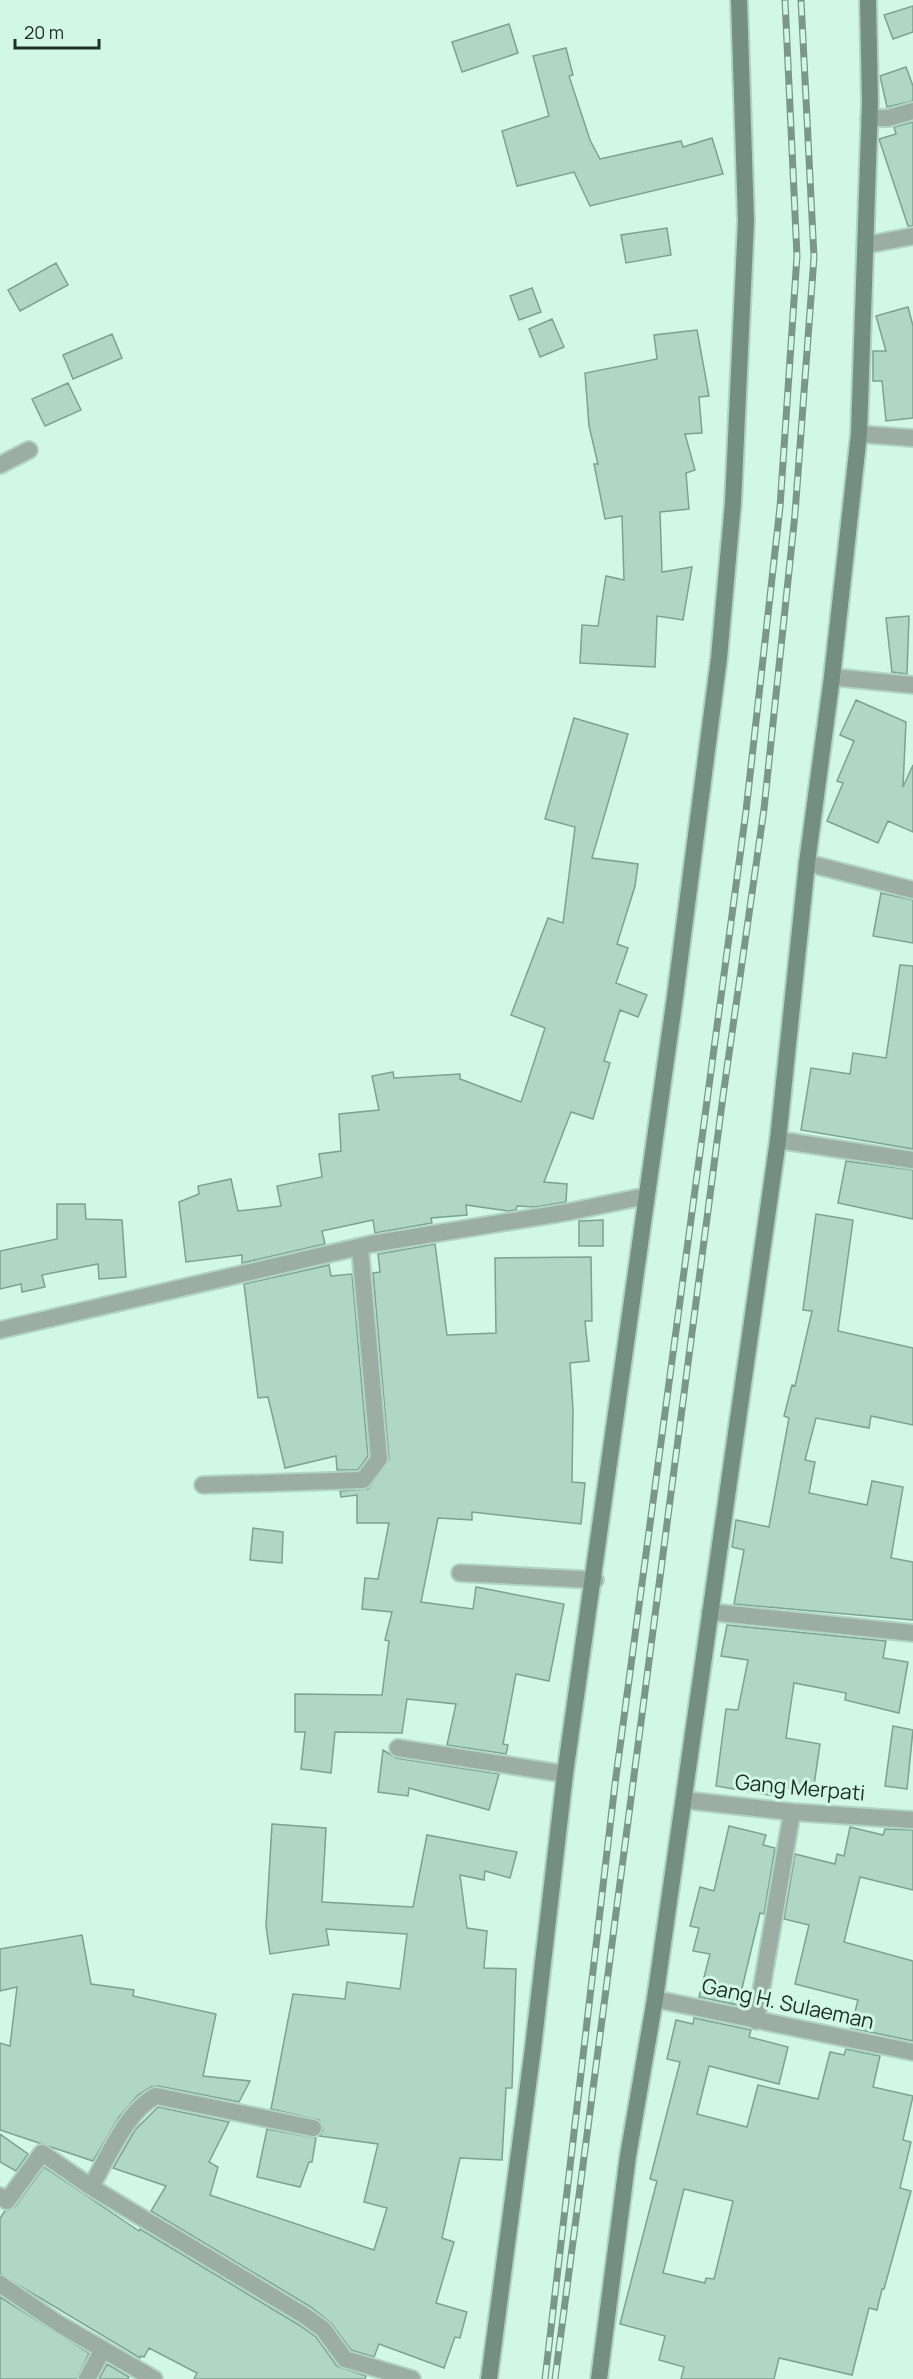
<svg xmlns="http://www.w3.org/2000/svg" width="913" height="2379" viewBox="0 0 913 2379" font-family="Manrope,sans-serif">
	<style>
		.building { fill: #afd7c4; stroke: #7ca291; stroke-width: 1.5; fill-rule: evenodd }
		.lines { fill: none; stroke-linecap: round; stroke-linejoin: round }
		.minor-casing { stroke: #b0d4c3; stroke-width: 20 }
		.secondary-casing { stroke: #b0d4c3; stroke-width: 20 }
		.minor { stroke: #9cada5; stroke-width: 16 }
		.secondary { stroke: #758e82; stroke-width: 16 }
		.rail-casing { stroke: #7b978a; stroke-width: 7 }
		.rail { stroke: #d0f8e5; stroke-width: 4.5; stroke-dasharray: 14; stroke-linecap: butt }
		.labels { text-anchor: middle; stroke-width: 6; stroke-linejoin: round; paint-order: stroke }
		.street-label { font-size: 21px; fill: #202f28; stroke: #d0f8e5 }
	</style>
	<rect width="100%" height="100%" fill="#d0f8e5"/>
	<!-- building -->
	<path class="building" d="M913 6V32L893 39 884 15Z
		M509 24 518 53 462 72 452 42Z
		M566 48 573 75 569 76 590 140 600 159 681 141 683 147 712 138 723 174 590 206 574 172 517 186 502 131 549 116 533 56Z
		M906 67 913 86V101L887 107 880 76Z
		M913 122V226H908L879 139 896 134 894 127Z
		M667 228 671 255 626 263 621 235Z
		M56 263 68 285 20 311 8 290Z
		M532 288 541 312 519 320 510 296Z
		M908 307 913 326V418L886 421 882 381H873V351H886L876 316Z
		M552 319 564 347 540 357 529 329Z
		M697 330 709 396 699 397 702 433 685 434 695 470 686 473 689 509 660 512 662 572 692 567 683 620 657 616 655 667 580 663 582 625 598 626 606 576 624 580 622 516 605 519 594 464H598L589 426 585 373 657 359 654 335Z
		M112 334 122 358 73 379 63 355Z
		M68 383 81 410 45 426 32 399Z
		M909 616 907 674 892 672 886 618Z
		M856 700 906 722 903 787 913 765V832L888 821 878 843 827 821 843 783 837 781 854 741 840 735Z
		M574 718 628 734 592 858 638 864 635 886 617 944 628 948 616 983 647 995 638 1017 620 1010 604 1061 610 1063 593 1119 571 1112 544 1182 567 1184 566 1202 535 1207 517 1206 516 1210 508 1211 466 1205 467 1215 431 1218 432 1223 375 1233 373 1220 322 1231 325 1244 242 1263V1255L186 1262 179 1202 199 1194 198 1186 231 1179 238 1211 281 1206 277 1186 322 1177 319 1154 341 1151 339 1114 379 1110 372 1076 393 1072 394 1078 460 1074V1079L521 1102 545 1028 511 1015 548 918 563 923 575 827 545 819Z
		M881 893 913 900V943L873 936Z
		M900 965 913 966V1149L801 1130 811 1068 850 1074 853 1053 886 1058Z
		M846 1161 913 1170V1219L838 1203Z
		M57 1204H85L86 1219 122 1220 126 1277 99 1279 98 1264 42 1275 45 1287 22 1292 21 1284 0 1289V1251L57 1239Z
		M816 1214 853 1220 838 1331 913 1348V1425L871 1416 869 1428 816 1418 805 1460 815 1462 809 1493 867 1505 872 1481 903 1487 891 1558 913 1562V1620L734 1604 744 1550 732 1547 736 1520 769 1527 789 1418 784 1416 792 1385 795 1386 812 1311 803 1310Z
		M603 1220V1246H579V1221Z
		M435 1244 447 1335 496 1333 495 1258 591 1257 592 1321H585L589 1361 570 1363 573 1409 572 1482 585 1483 581 1524 472 1512V1520L438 1518 421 1602 473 1609 476 1587 564 1604 549 1681 516 1674 503 1744 508 1745 506 1754 447 1745 456 1704 407 1699 402 1733 335 1732 331 1773 301 1769 305 1732H295V1694L382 1695 389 1641 385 1640 392 1612 362 1609 365 1578 378 1579 389 1523H357V1495L341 1497 340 1491 368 1489 389 1459 373 1273 380 1272 378 1254Z
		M329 1265 331 1276 352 1274 368 1456 358 1470H337L336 1456 285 1468 268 1397 258 1398 244 1284Z
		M253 1528 283 1532 282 1563 250 1560Z
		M727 1625 886 1641 883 1658 908 1662 899 1713 845 1700 846 1693 794 1683 786 1738 820 1744 813 1792 777 1786 775 1796 716 1786 726 1709 738 1710 748 1660 721 1656Z
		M893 1726 913 1730 907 1789 885 1786Z
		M383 1750 396 1758 499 1774 489 1810 409 1788 408 1796 378 1792Z
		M272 1824 326 1828 322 1902 413 1907 427 1835 517 1852 510 1878 485 1871 484 1880 460 1875 467 1928 487 1931 484 1968 516 1969 512 2088H506L502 2160 460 2158 442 2238 454 2242 436 2303 467 2312 460 2338 455 2337 444 2368 379 2344 374 2357 351 2350 331 2323 311 2307 151 2211 166 2186 113 2168 135 2130 158 2107 229 2122 209 2162 218 2167 210 2195 374 2250 387 2208 364 2202 378 2144 319 2136 323 2130 319 2120 271 2109 293 1994 345 1999 347 1982 400 1989 407 1934 326 1929 329 1945 270 1954 266 1926Z
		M729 1826 766 1835 763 1845 775 1848 764 1914 760 1913 738 2005 699 1997 710 1954 693 1951 699 1928 690 1926 700 1887 714 1891Z
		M850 1827 883 1835 885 1829 913 1830V1890L860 1877 844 1942 913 1961V2041L851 2028 858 2000 795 1984 809 1925 784 1919 795 1854 835 1864 837 1854 844 1856Z
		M82 1935 91 1984 134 1990 133 1996 216 2014 203 2076 250 2081 239 2102 158 2086 151 2087 138 2095 119 2117 93 2161 0 2130V2043L10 2046 17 1987 0 1991V1949Z
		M694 2018 751 2030 749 2037 788 2047 779 2084 709 2066 697 2114 747 2127 758 2085 818 2099 830 2052 844 2055 846 2049 880 2056 873 2087 913 2096 903 2140 911 2142 900 2188 911 2191 884 2289H882L877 2310 869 2308 852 2375 779 2358 774 2379H681L684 2367 659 2360 665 2336 620 2324 657 2181 650 2179 680 2062 667 2059 676 2020 693 2024ZM684 2189 733 2201 714 2279 706 2278 705 2283 663 2273Z
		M267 2129 316 2138 312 2162H309L300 2187 257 2177Z
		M0 2134 28 2154 16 2171 0 2162Z
		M44 2167 139 2231 140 2229 299 2325 316 2337 337 2366 366 2376 365 2379H194L197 2373 149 2348 144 2357 141 2356 140 2358 0 2274V2218L5 2211 15 2207Z
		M0 2297 89 2353 77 2379H0Z
		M107 2364 129 2377 128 2379H99Z"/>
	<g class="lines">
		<defs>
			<path id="minor" d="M869 118H888L913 111
				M866 245 913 236
				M859 434 913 438
				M0 465 29 450
				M832 677 913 685
				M807 863 913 890
				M778 1140 913 1160
				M0 1330 371 1244 568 1212 646 1196
				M203 1485 363 1480 379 1459 360 1249
				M460 1573 595 1580
				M710 1612 913 1633
				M398 1748 565 1774
				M684 1800 792 1812 913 1820
				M655 1999 913 2052
				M756 2021 792 1812
				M91 2187C107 2159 127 2110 156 2096L313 2128
				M0 2196 7 2201 42 2153 91 2187 305 2316 323 2329 345 2359 412 2379
				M0 2284 59 2324 154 2379
				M87 2379 103 2349"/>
			<path id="secondary" d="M489 2379 533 2048 565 1774 675 997 719 658 733 503 746 221 739 0
				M599 2379 628 2156 655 1999 778 1140 807 863 832 677 859 434 870 103 868 0"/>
		</defs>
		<!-- minor casing -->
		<use href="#minor" class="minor-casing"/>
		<!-- secondary casing -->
		<use href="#secondary" class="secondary-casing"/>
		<!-- minor -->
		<use href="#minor" class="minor"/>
		<!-- secondary -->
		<use href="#secondary" class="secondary"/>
		<defs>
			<path id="rail" d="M545 2379 615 1784 746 811 780 507 797 256 785 0
				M555 2379 723 1096 764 809 795 514 814 257 801 0"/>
		</defs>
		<!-- rail casing -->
		<use href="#rail" class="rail-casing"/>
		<!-- rail -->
		<use href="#rail" class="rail"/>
	</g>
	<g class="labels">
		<!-- street labels -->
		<g class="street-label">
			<text transform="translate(800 1788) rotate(5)" y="7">Gang Merpati</text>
			<text transform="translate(788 2004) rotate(12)" y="7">Gang H. Sulaeman</text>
		</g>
	</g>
	<!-- scale -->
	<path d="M15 39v9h84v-9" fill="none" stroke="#202f28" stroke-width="3"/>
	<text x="24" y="39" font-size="18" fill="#202f28" stroke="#d0f8e5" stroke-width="4.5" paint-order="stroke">20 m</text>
</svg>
